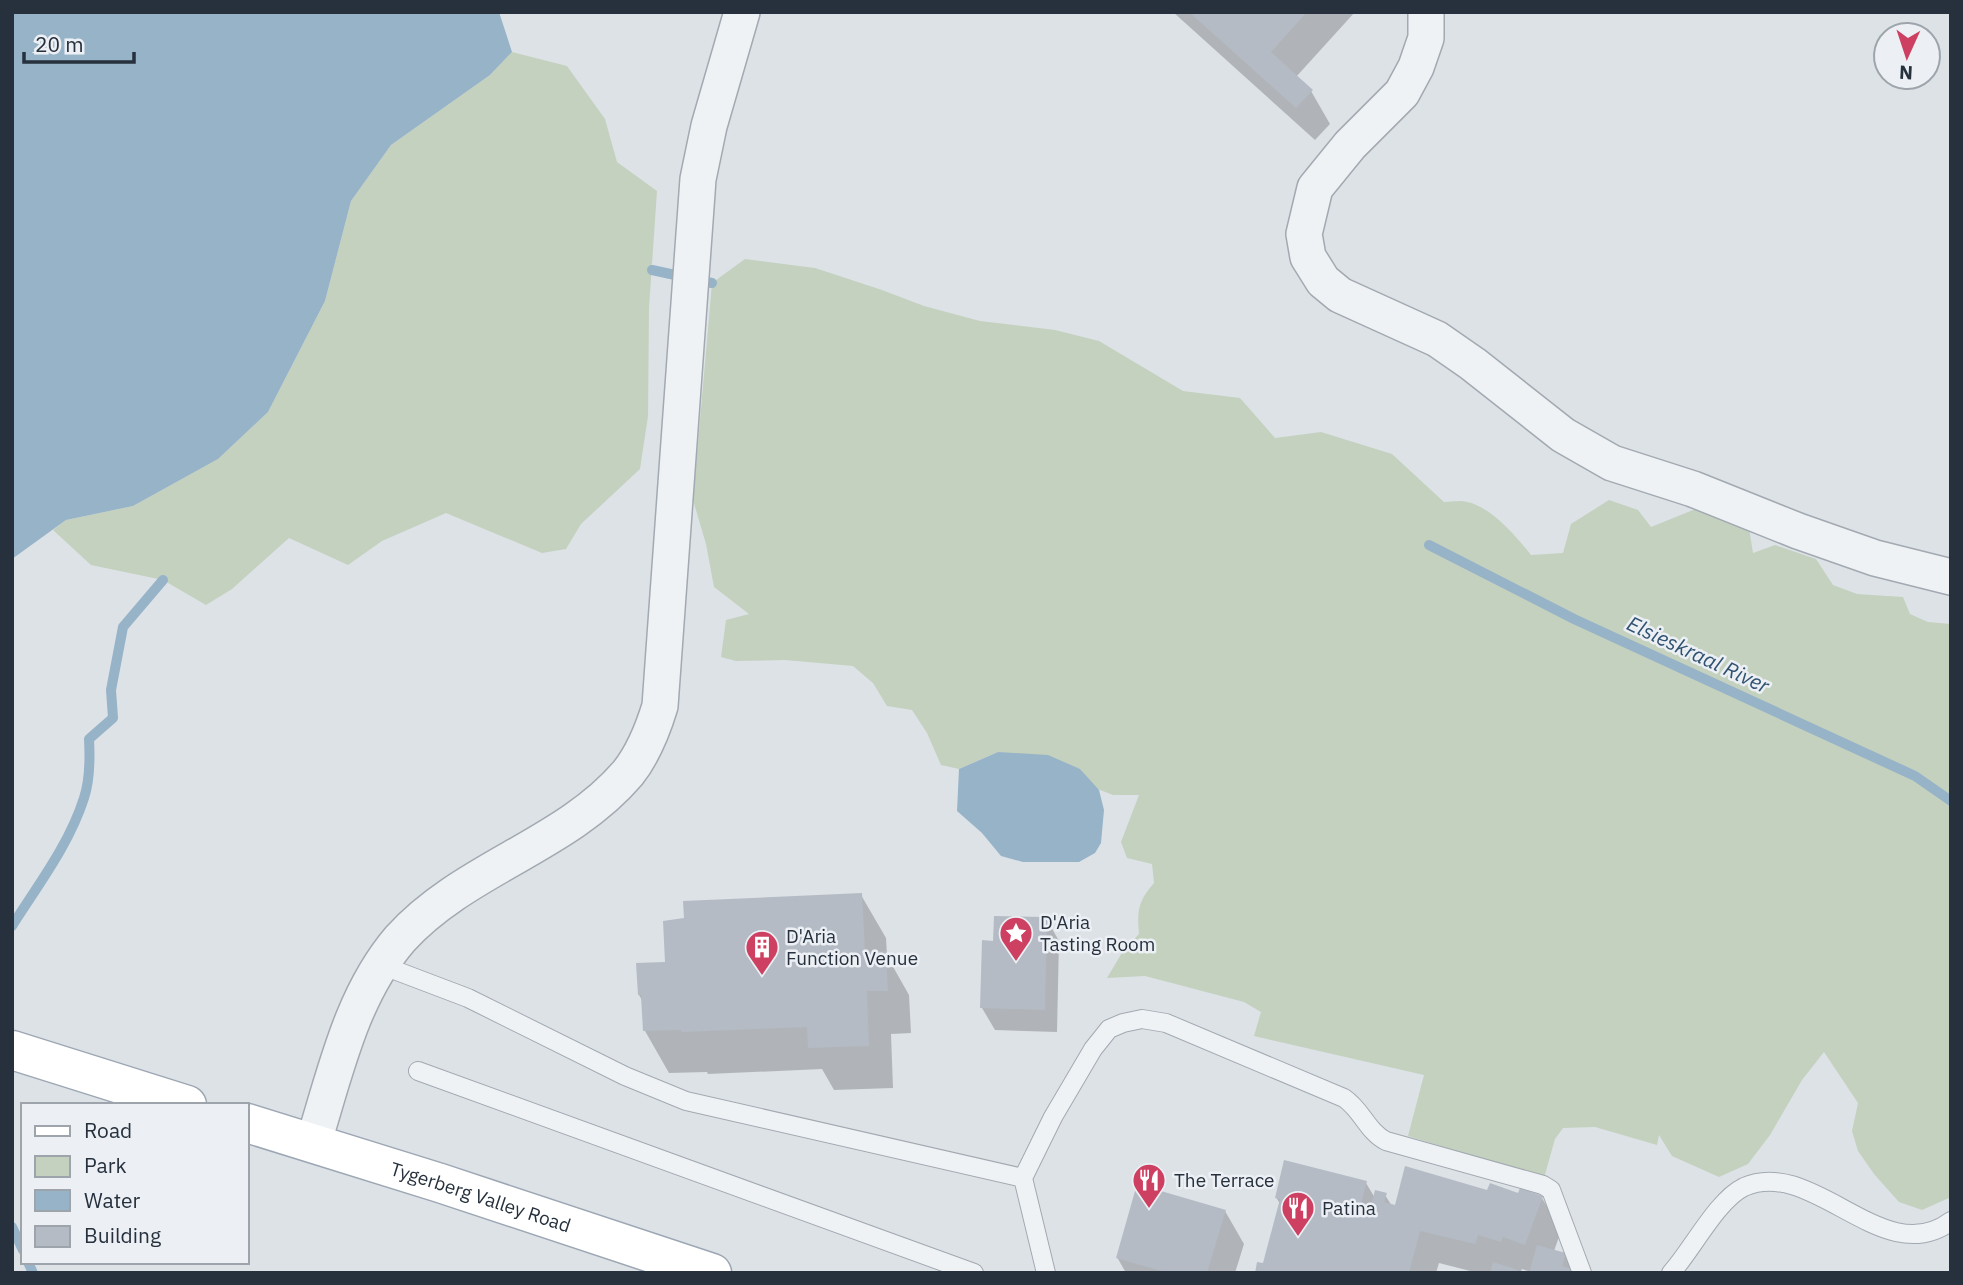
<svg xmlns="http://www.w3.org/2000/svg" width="1963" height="1285" viewBox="0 0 1963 1285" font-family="'IBM Plex Sans',sans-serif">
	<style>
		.green { fill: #c4d1be }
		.water { fill: #97b3c8 }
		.shadow { fill: #0003 }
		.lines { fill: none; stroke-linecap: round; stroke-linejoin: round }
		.stream { stroke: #97b3c8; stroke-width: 10 }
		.building { fill: #b4bbc4 }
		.service-casing { stroke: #a2a9b1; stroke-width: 20 }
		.minor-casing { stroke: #a2a9b1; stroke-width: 38 }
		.primary-casing { stroke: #9ca7b3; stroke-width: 41 }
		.service { stroke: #eff2f5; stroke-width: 18 }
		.minor { stroke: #eff2f5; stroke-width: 35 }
		.primary { stroke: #fff; stroke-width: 38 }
		.labels { text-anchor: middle; stroke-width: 5; stroke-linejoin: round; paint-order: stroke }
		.poi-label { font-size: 19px; fill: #26313d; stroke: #ecf0f5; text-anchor: start }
		.street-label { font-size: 19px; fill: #26313d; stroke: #ecf0f5 }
		.water-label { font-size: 21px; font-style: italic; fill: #315371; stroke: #ecf0f5 }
	</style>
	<rect width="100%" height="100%" fill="#dde2e7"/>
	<!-- green -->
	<path class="green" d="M512 52 567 66 605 119 617 162 657 191 649 308 648 416 640 469 581 524 566 549 542 553 446 513 382 541 348 565 289 538 232 589 206 605 163 580 91 565 53 530 66 520 133 506 218 459 268 412 325 301 351 201 391 145 490 75Z
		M745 259 815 268 882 290 924 306 980 321 1055 330 1099 341 1183 391 1240 398 1275 438 1321 432 1392 454 1444 502C1451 502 1460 500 1467 502 1490 506 1517 537 1531 555L1563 553 1571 524 1609 500 1638 510 1651 527 1698 508 1749 528 1753 553 1775 545 1816 559 1833 585 1857 594 1903 597 1910 614 1928 622 1951 624V1197L1922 1210 1899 1202 1874 1174 1858 1151 1852 1131 1858 1103 1824 1052 1802 1080 1770 1135 1748 1164 1719 1177 1672 1156 1659 1135 1657 1145 1595 1127 1563 1128 1555 1139 1544 1178 1408 1136 1424 1075 1254 1036 1261 1012 1244 1002 1145 976 1107 978 1123 951 1139 934C1137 911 1138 901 1154 883L1152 864 1127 858 1121 842 1139 795H1113L1095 788 1080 769 998 752 959 769 941 765 927 733 912 710 887 706 873 683 853 666 785 660 736 661 721 657 726 620 749 614 714 587 706 544 693 500 712 283Z"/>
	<!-- water -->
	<path class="water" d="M12 12H499L512 52 490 75 391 145 351 201 325 301 268 412 218 459 133 506 66 520 12 559Z
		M998 752 1048 755 1080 769 1099 790 1104 810 1101 843 1095 853 1079 862H1023L1001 856 982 833 957 811 959 769Z"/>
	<!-- shadow -->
	<path class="shadow" d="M1173 12H1355L1296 77 1311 91 1330 124 1315 140Z
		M861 895 886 938 887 956 909 995 911 1033 891 1034 893 1088 834 1090 822 1069 708 1074 707 1072 669 1073 645 1031 643 1002 639 995 666 963Z
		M1046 918 1059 941 1057 1032 995 1030 982 1008 995 943Z
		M1366 1183 1375 1198 1385 1195 1392 1206 1488 1193 1542 1198 1561 1231 1554 1251 1565 1254 1575 1272H1531L1522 1269 1520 1273H1478L1439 1263 1436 1273H1256L1265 1266 1280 1204 1276 1197Z
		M1225 1211 1244 1244 1235 1273H1126L1117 1257Z"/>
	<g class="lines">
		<!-- stream -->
		<path class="stream" d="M652 270 712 283
			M1429 545 1574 619 1915 776 1951 801
			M12 926C38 885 69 845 84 798 90 780 90 757 89 739L113 718 111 690 123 627 163 580
			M12 1227 23 1250
			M28 1262 33 1273"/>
	</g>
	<!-- building -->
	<path class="building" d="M1189 12H1307L1271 52 1313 90 1296 108Z
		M862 893 865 952 886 951 888 991H867L869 1046 808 1048 807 1027 682 1032 681 1030 643 1031 641 995H638L636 963 665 962 663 921 684 918 683 901Z
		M994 916 1047 917 1045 1010 980 1008 982 940 993 941Z
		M1284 1160 1367 1181 1359 1211 1369 1214 1375 1190 1387 1193 1384 1202 1395 1205 1405 1166 1487 1190 1490 1183 1518 1193 1520 1188 1543 1196 1525 1245 1503 1237 1501 1242 1478 1235 1475 1244 1420 1231 1409 1273H1255L1257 1262 1263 1263 1280 1199 1275 1198Z
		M1137 1184 1226 1210 1207 1273H1168L1116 1258Z
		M1537 1245 1566 1253 1562 1266 1582 1273H1529Z
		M1493 1262 1518 1270 1517 1273H1490Z"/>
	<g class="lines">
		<defs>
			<path id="service" d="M381 965 468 998 625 1076 686 1101 1023 1178
				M418 1071 974 1273
				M1046 1273 1023 1178 1053 1117 1093 1049 1109 1029 1123 1023 1142 1019 1166 1023 1344 1098C1362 1110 1367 1131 1386 1141L1543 1185 1551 1190 1582 1273
				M1671 1273C1692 1250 1717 1200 1744 1187 1813 1156 1884 1272 1951 1221"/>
			<path id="minor" d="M1426 12V38L1416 67 1402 93 1350 145 1315 188 1304 234 1308 257 1323 281 1340 295 1437 339 1473 364 1563 435 1612 463 1693 489 1798 531 1875 558 1951 577
				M313 1144C335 1074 351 996 400 939 464 868 566 846 628 773 643 754 653 729 660 706L698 179 709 126 742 12"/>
			<g id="primary">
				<path d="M12 1050 187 1105"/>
				<path id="s1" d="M247 1123 440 1183 712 1273"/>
			</g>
		</defs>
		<!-- service casing -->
		<use href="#service" class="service-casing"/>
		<!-- minor casing -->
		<use href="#minor" class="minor-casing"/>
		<!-- primary casing -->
		<use href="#primary" class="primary-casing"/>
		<!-- service -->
		<use href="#service" class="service"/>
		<!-- minor -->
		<use href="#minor" class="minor"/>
		<!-- primary -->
		<use href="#primary" class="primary"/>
	</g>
	<!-- icons -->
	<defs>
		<symbol id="sight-pin" viewBox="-11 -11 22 30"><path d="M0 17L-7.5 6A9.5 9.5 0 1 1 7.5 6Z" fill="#ce4061" stroke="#ecf0f5"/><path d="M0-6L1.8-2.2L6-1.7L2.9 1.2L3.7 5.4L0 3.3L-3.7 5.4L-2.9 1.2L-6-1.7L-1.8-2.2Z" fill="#fff"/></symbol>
		<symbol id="building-pin" viewBox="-11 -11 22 30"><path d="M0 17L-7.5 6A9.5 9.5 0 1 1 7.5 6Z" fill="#ce4061" stroke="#ecf0f5"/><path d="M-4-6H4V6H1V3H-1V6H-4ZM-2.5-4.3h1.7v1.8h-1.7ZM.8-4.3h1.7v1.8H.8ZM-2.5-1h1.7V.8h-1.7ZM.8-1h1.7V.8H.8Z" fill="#fff"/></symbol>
		<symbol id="restaurant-pin" viewBox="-11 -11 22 30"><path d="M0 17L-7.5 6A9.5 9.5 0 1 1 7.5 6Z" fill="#ce4061" stroke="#ecf0f5"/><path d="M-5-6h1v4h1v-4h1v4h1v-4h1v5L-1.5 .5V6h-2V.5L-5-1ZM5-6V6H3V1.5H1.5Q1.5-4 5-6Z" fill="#fff"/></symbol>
	</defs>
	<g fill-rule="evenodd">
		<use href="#sight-pin" x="997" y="914" width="38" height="52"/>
		<use href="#building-pin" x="743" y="928" width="38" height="52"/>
		<use href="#restaurant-pin" x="1130" y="1161" width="38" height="52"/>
		<use href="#restaurant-pin" x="1279" y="1189" width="38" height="52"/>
	</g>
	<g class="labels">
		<!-- poi labels -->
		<g class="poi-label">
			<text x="1040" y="929">D'Aria<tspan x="1040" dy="22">Tasting Room</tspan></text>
			<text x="786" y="943">D'Aria<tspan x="786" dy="22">Function Venue</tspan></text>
			<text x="1174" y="1187">The Terrace</text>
			<text x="1322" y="1215">Patina</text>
		</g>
		<!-- street labels -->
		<g class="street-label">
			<text dy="7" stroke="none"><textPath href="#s1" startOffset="245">Tygerberg Valley Road</textPath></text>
		</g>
		<!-- water labels -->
		<g class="water-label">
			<text transform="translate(1698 655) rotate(25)" y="7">Elsieskraal River</text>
		</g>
	</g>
	<!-- border -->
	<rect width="1963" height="1285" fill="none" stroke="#26313d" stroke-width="28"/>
	<!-- legend -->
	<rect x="21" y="1103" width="228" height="161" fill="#ecf0f5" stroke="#9da4ab" stroke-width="2"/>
	<rect x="35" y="1126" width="35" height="10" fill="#ffffff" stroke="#9da4ab" stroke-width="2"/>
	<text x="84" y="1138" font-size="21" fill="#26313d">Road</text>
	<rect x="35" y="1156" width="35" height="21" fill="#c4d1be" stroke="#9da4ab" stroke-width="2"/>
	<text x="84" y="1173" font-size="21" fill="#26313d">Park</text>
	<rect x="35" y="1190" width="35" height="21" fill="#97b3c8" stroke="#9da4ab" stroke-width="2"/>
	<text x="84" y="1208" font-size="21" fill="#26313d">Water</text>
	<rect x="35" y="1226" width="35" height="21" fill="#b4bbc4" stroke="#9da4ab" stroke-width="2"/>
	<text x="84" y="1243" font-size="21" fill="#26313d">Building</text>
	<!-- north arrow -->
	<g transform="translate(1907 56) rotate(183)"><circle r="33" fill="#ecf0f5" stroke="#9da4ab" stroke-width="2"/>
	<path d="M0-5L12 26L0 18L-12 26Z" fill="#ce4061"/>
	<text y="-10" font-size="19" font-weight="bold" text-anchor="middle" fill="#26313d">N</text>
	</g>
	<!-- scale -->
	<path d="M24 52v10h110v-10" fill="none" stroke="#26313d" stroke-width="3.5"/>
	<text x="35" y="52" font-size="21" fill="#26313d" stroke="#ecf0f5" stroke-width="5" paint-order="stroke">20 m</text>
</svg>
